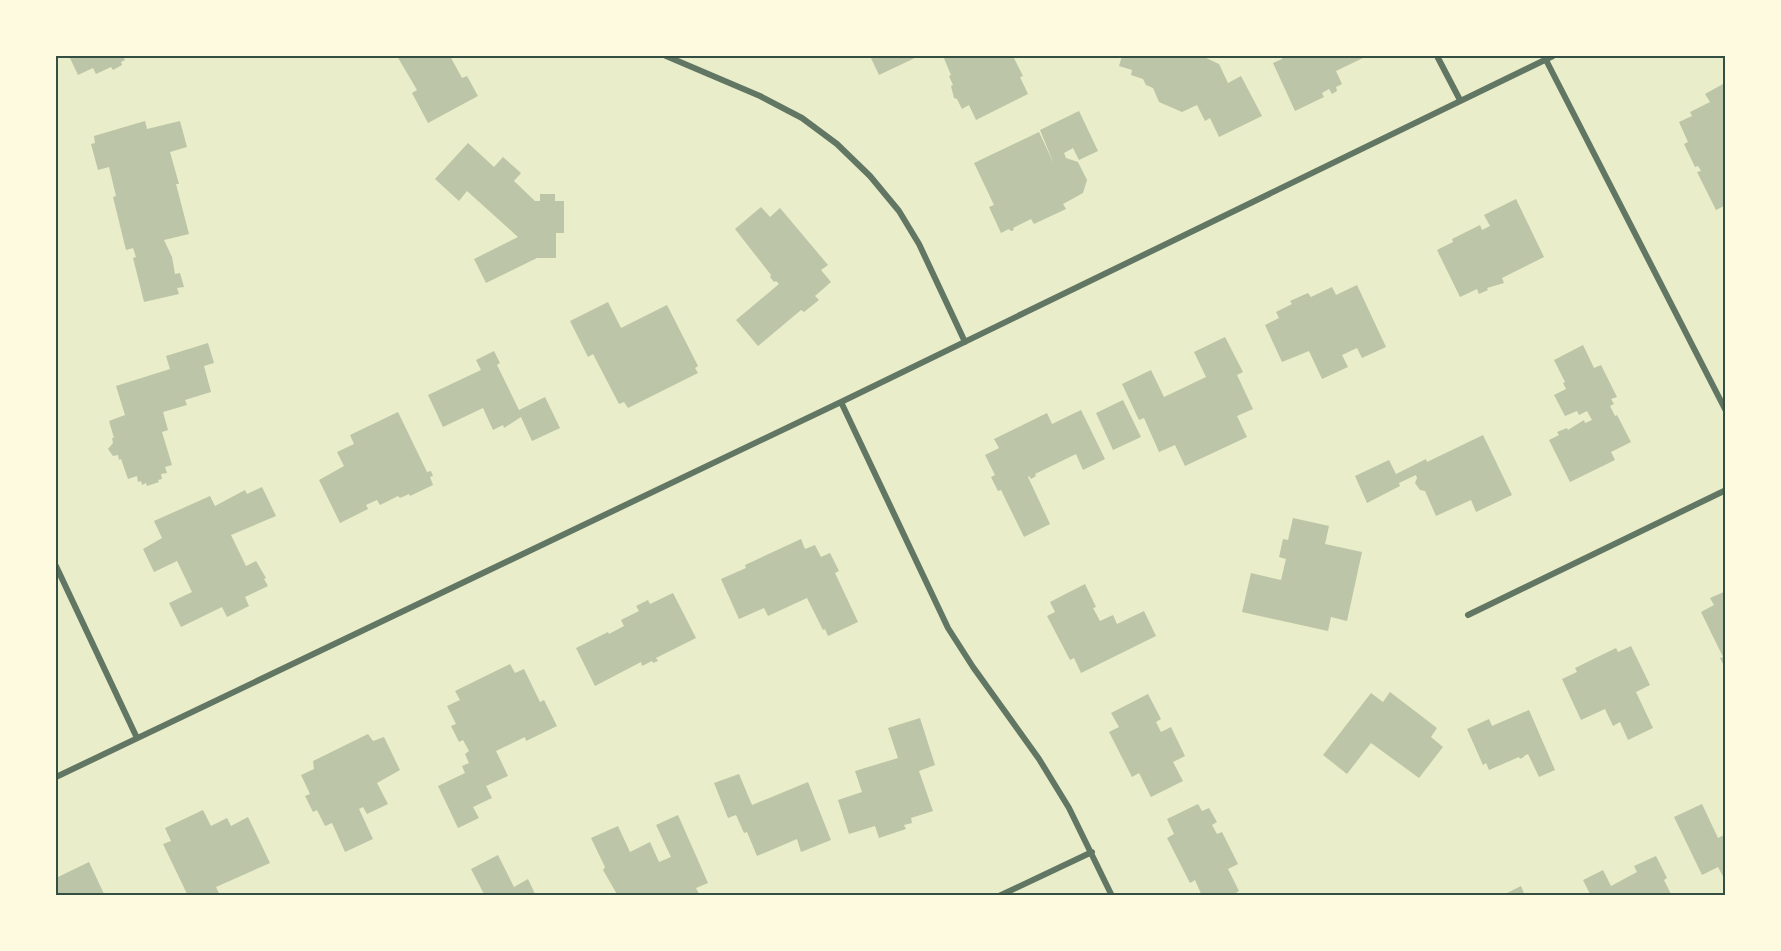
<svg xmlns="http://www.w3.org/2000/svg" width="1781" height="951" viewBox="0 0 1781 951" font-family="Roboto,sans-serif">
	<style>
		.building { fill: #bcc5a7 }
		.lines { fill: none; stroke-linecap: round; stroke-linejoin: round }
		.minor { stroke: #617663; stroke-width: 6 }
		.neatline { fill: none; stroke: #344e41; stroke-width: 2 }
	</style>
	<rect width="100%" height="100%" fill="#e9edc9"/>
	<!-- building -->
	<path class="building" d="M69 56H123L125 60 121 62 122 65 113 70 111 67 96 74 93 68 78 75Z
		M397 56H450L462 78 467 76 478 96 428 123 412 93 417 90Z
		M870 56H919L879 75Z
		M943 56H1013L1023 76 1020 77 1028 94 976 120 969 105 962 109 957 99 954 98 951 86 953 85 949 76 951 75Z
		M1122 56H1202L1219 64 1228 83 1241 76 1262 116 1219 137 1210 118 1205 121 1197 105 1182 112 1159 102 1153 88 1146 85 1143 79 1131 75 1132 70 1119 66Z
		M1281 56H1362L1363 58 1336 71 1342 84 1336 87 1337 91 1332 94 1329 89 1322 93 1324 97 1295 111 1273 63 1282 59Z
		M1723 84 1726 89V205L1716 210 1697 172 1701 171 1698 166 1695 167 1684 144 1688 142 1679 122 1692 116 1690 112 1710 102 1705 94Z
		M1079 111 1098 151 1079 160 1073 148 1064 153 1066 158 1078 162 1087 180 1083 193 1063 204 1066 209 1034 224 1031 219 1013 228 1014 230 1011 231 1009 229 1001 233 989 207 994 205 974 163 1039 132 1054 164 1040 130Z
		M145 121 147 129 180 121 187 147 170 152 179 184H176L189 234 164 240 172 257 175 274 180 273 184 287 177 288 179 294 144 302 133 258 136 257 133 248 126 250 113 197 116 196 109 167 98 170 91 144 95 143 94 136Z
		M468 143 494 167 503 157 521 173 514 181 535 201H540V194H555V201H564V233H556V258H537L486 283 474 259 518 237 467 191 459 201 435 179Z
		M1516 199 1544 257 1502 278 1504 283 1487 288 1488 290 1479 294 1477 289 1460 297 1437 250 1453 242 1452 239 1480 225 1482 230 1490 226 1484 215Z
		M761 207 770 217 780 208 828 265 821 270 831 282 815 296 819 300 804 312 801 310 758 346 736 320 779 284 776 281 774 282 770 277 771 275 735 229Z
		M1357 285 1386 347 1362 358 1357 348 1342 355 1348 367 1322 379 1309 351 1282 362 1265 325 1279 318 1276 312 1292 304 1290 301 1308 293 1311 297 1332 287 1336 295Z
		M608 302 621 328 667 305 698 366 695 368 698 373 628 408 624 402 619 404 593 354 588 357 570 321Z
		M1225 337 1243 372 1237 375 1253 409 1237 416 1247 437 1185 466 1175 445 1159 452 1144 418 1139 420 1122 384 1151 370 1164 397 1206 377 1194 352Z
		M208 343 214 363 204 366 211 392 185 400 187 405 163 412 168 430 162 432 172 465 165 467 167 473 161 474 162 479 158 480 159 482 147 486 146 483 142 485 141 481 138 482 137 476 128 479 121 459 119 460 118 455 113 456 108 449 113 443 112 438H114L109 421 125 415 116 386 170 369 166 356Z
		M1583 345 1594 368 1601 365 1617 397 1611 399 1614 404 1610 406 1615 416 1617 415 1631 442 1611 452 1615 460 1570 482 1549 440 1559 435 1557 432 1567 428 1568 430 1584 420 1585 423 1592 420 1587 411 1579 415 1577 411 1565 416 1554 395 1566 389 1563 383 1565 382 1554 360Z
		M494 351 500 363 497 365 519 410 545 397 560 428 532 441 521 417 504 428 503 425 493 430 483 408 443 427 428 395 481 370 476 360Z
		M1123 400 1141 437 1113 450 1096 413Z
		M1081 410 1105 459 1083 470 1076 454 1035 474 1036 476 1031 479 1029 476 1028 477 1050 524 1024 537 1001 490 998 491 991 477 995 475 985 455 999 448 994 439 1047 413 1052 424Z
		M398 412 427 472 431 471 433 476 430 477 433 485 410 496 409 494 400 498 398 496 380 505 377 500 366 505 368 509 340 523 319 480 344 466 337 452 354 444 350 435Z
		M1483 435 1512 495 1476 512 1471 500 1436 516 1425 491 1420 490 1415 483 1417 478 1416 475 1399 483 1400 486 1367 503 1355 476 1389 460 1396 474 1426 459 1427 462Z
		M262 487 276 516 231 535 246 566 256 561 266 578 264 579 268 586 245 597 249 606 227 617 222 607 181 627 169 603 192 592 177 561 154 572 143 549 162 538 154 521 210 496 215 506 245 490 247 494Z
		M1293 518 1329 526 1325 544 1362 552 1347 621 1331 617 1328 631 1242 612 1251 573 1281 580 1286 559 1279 557 1283 539 1288 540Z
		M801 539 805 549 815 545 821 557 830 553 839 571 835 573 858 622 828 636 825 629 823 630 807 598 768 616 764 608 739 619 721 579 746 568 745 565Z
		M1085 584 1096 607 1093 608 1100 621 1113 615 1117 624 1144 611 1156 636 1081 673 1074 658 1070 660 1047 616 1055 612 1050 602Z
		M1726 591V670L1720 658 1723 657 1701 612 1714 605 1710 598Z
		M673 593 696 638 656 658 658 661 653 663 652 661 642 666 641 662 595 686 576 648 608 632 609 634 624 626 621 620 639 611 636 606 648 600 650 604Z
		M1631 646 1650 685 1636 692 1653 728 1628 740 1620 722 1613 726 1605 709 1581 720 1562 679 1577 672 1575 668 1616 648 1618 652Z
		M510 664 515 673 524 669 540 702 544 700 557 726 526 741 525 737 496 751 508 776 486 786 492 798 473 807 479 818 458 828 438 786 465 773 462 766 469 763 465 754 469 751 463 740 459 742 451 726 456 724 447 706 460 700 455 691Z
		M1390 692 1437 728 1431 737 1443 747 1419 778 1371 743 1347 774 1323 755 1371 693 1383 702Z
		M1148 694 1161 719 1156 722 1161 732 1171 727 1185 756 1173 762 1183 781 1151 797 1139 773 1132 777 1109 732 1119 727 1111 713Z
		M1529 710 1555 770 1539 777 1528 754 1524 756V757L1520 759 1519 757 1489 770 1486 763 1483 765 1467 729 1489 719 1492 726Z
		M920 718 935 765 919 771 933 811 911 818 912 823 904 825 906 829 879 838 875 826 849 834 838 800 862 792 855 771 898 758 888 728Z
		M368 734 373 741 384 737 400 770 377 783 388 804 367 814 363 807 359 809 373 839 345 852 332 823 325 826 317 810 313 812 305 796 310 794 301 775 314 769 313 761Z
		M739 774 752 805 808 782 831 840 801 852 797 839 757 856 747 832 744 833 736 815 728 818 714 783Z
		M1198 804 1202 811 1209 808 1217 822 1212 825 1217 834 1222 832 1238 864 1228 869 1239 891 1231 896H1202L1195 880 1190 883 1167 838 1174 834 1167 819Z
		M1702 804 1718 838 1726 834V882L1718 867 1702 875 1674 817Z
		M203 810 211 826 227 818 231 826 248 817 270 863 216 887 220 896H188L163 844 171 841 165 828Z
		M678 815 708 883 696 888 700 896H618L603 870 605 867 591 838 618 826 630 852 650 842 659 862 671 857 656 825Z
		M498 855 514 887 528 879 536 896H485L471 869Z
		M1656 856 1667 878 1664 880 1672 896H1591L1583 880 1603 870 1611 886 1637 872 1634 866Z
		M89 862 105 896H56V878Z
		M1521 886 1525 896H1501Z"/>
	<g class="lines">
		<!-- minor -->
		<path class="minor" d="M666 56 760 96 802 118 837 144 870 176 899 211 919 244 965 342
			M1437 56 1460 100
			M1546 60 1726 411
			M841 402 948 628 973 667 1039 759 1069 808 1112 896
			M56 566 137 738
			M1468 615 1726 490
			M56 777 841 402 1553 56
			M999 896 1092 852"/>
	</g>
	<!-- border -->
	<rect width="1781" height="951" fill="none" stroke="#fefae0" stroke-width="114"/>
	<rect x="57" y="57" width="1667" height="837" class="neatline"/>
</svg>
